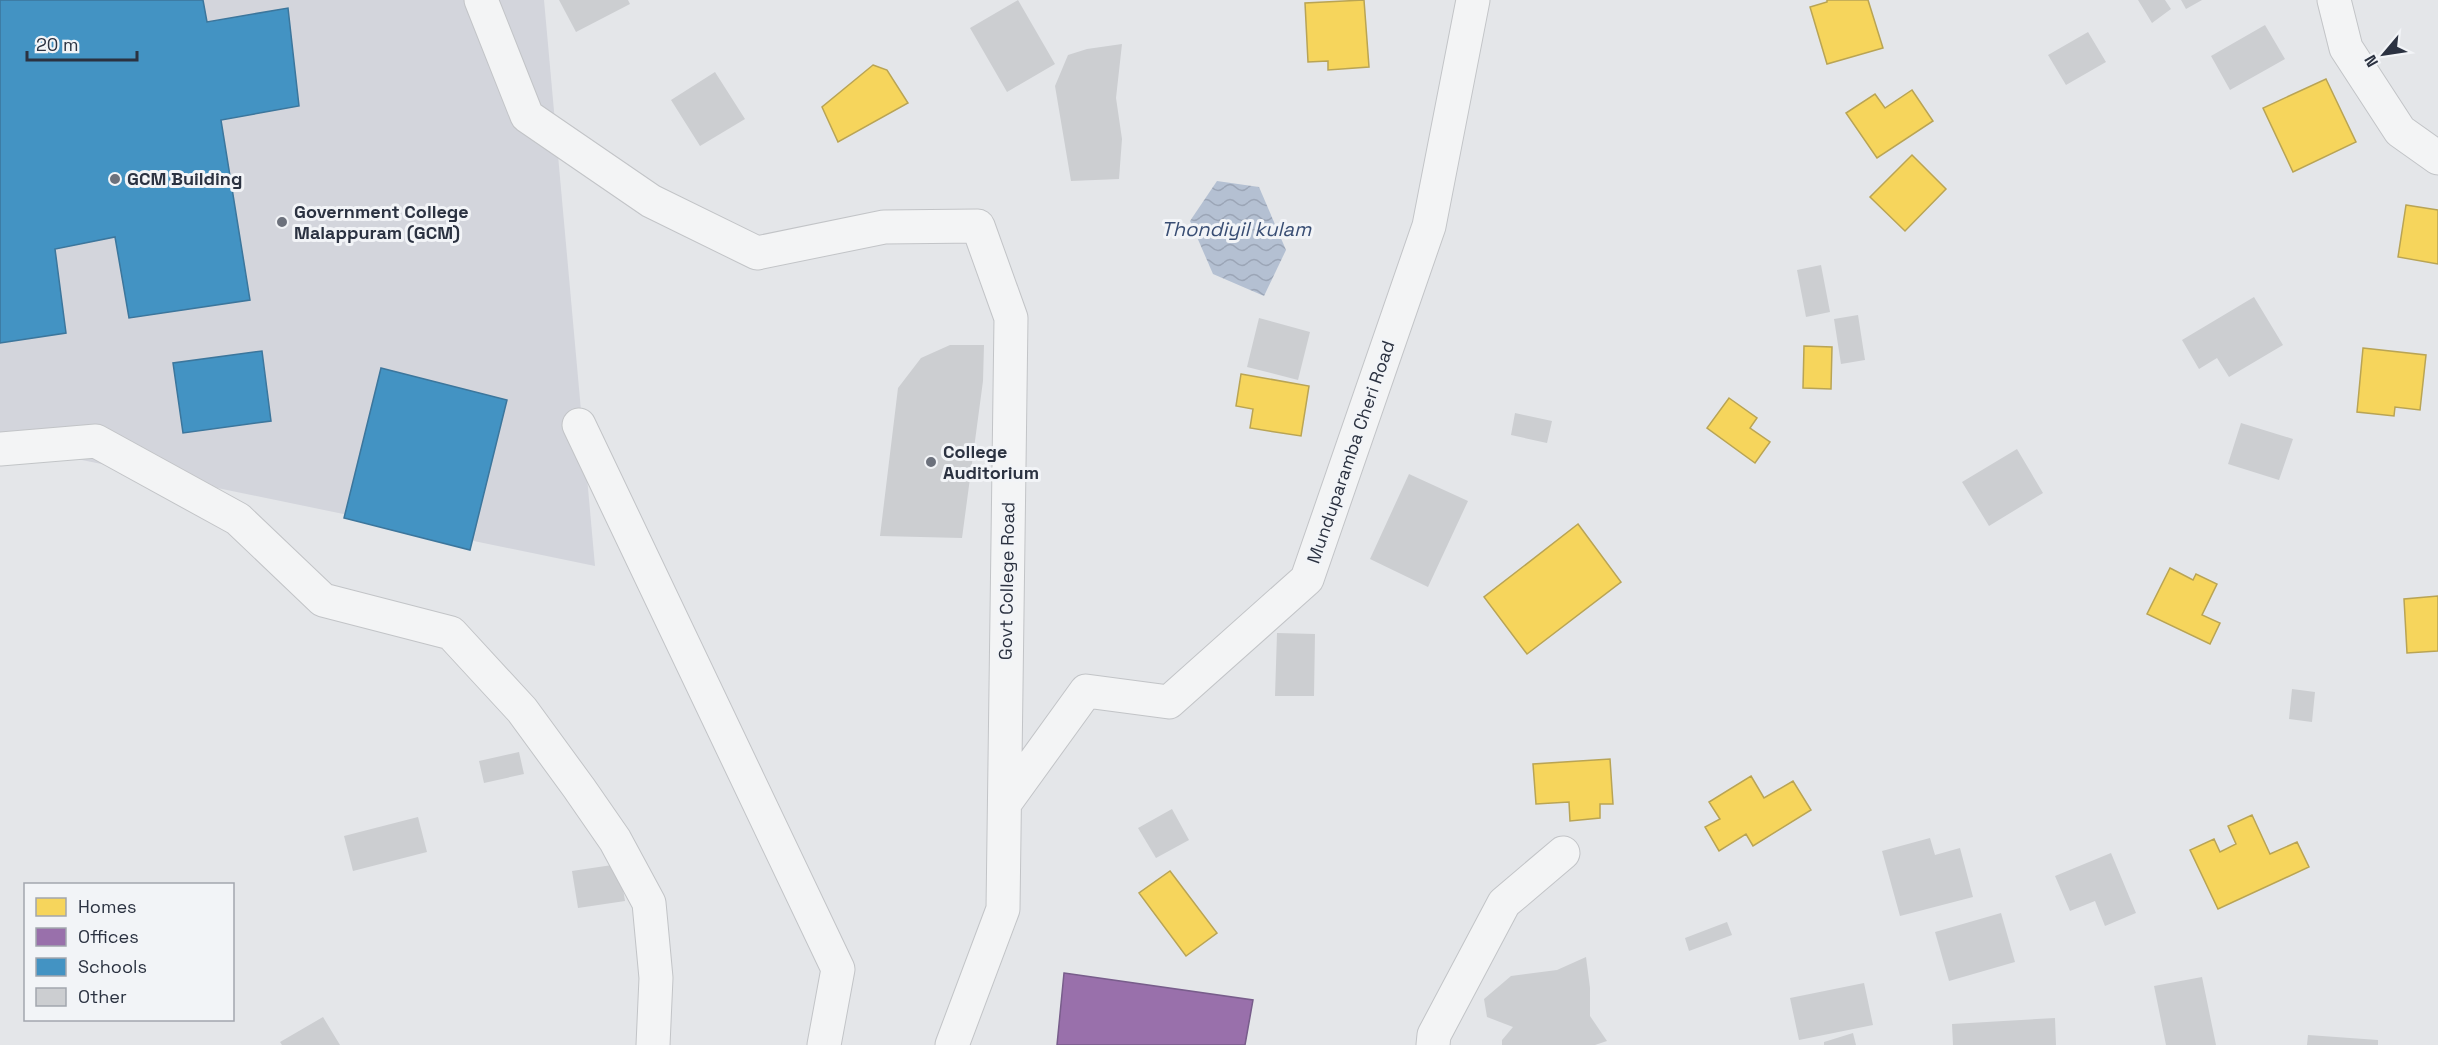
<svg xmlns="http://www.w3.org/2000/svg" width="2438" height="1045" viewBox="0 0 2438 1045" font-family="'Space Grotesk',sans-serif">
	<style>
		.built { fill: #d3d5dc }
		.water { fill: url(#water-waves) }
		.homes { fill: #f6d55c; stroke: #b9a454; stroke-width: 1.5 }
		.offices { fill: #9970ab; stroke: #785d8b; stroke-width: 1.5 }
		.schools { fill: #4393c3; stroke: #3c769c; stroke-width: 1.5 }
		.building { fill: #ccced1 }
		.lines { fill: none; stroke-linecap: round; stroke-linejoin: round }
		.minor-casing { stroke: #c2c4c7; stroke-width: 35 }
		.minor { stroke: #f3f4f5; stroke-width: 33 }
		.poi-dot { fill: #6c717c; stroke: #f2f4f7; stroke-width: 2 }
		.labels { text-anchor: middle; stroke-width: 6; stroke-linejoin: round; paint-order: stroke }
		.poi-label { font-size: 18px; font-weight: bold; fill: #2b3241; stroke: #f2f4f7; text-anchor: start }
		.street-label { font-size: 18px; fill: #2b3241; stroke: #f2f4f7 }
		.water-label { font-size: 20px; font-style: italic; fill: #384d73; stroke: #f2f4f7 }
	</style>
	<defs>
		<pattern id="water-waves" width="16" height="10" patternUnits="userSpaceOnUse" patternTransform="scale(1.5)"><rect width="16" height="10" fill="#b4c0d2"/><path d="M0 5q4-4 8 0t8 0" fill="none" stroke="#9ba5b6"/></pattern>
	</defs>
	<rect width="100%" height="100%" fill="#e4e6e9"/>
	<!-- built -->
	<path class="built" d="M0 0H544L595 566 0 443Z"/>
	<!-- water -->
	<path class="water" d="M1217 181 1259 187 1286 250 1264 296 1213 274 1190 221Z"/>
	<!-- homes -->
	<path class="homes" d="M1364 0 1369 67 1328 70V61L1308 62 1305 3Z
		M1827 0H1868L1883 48 1827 64 1810 7 1827 2Z
		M873 65 887 70 908 103 838 142 822 107Z
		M2326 79 2356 142 2293 172 2263 108Z
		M1912 90 1933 121 1877 158 1846 113 1875 94 1885 108Z
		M1912 155 1946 189 1905 231 1870 197Z
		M2406 205 2438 210V264L2398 257Z
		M1804 346 1832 347 1831 389 1803 388Z
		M2363 348 2426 355 2420 410 2395 407 2394 416 2357 412Z
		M1241 374 1309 386 1301 436 1250 428 1253 409 1236 406Z
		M1729 398 1757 418 1750 428 1770 442 1755 463 1707 428Z
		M1578 524 1621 582 1527 654 1484 597Z
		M2170 568 2193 580 2196 574 2217 584 2202 615 2220 623 2210 644 2147 614Z
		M2438 596V651L2407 653 2404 599Z
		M1610 759 1613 804H1600V818L1570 821 1569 802 1536 804 1533 764Z
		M1751 776 1764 798 1793 781 1811 810 1753 846 1746 834 1719 851 1705 827 1720 819 1709 802Z
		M2252 815 2270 854 2297 842 2309 867 2218 909 2190 850 2214 839 2220 852 2236 844 2228 826Z
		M1170 871 1217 933 1186 956 1139 893Z"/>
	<!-- offices -->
	<path class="offices" d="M1064 973 1253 1000 1245 1045H1057Z"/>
	<!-- schools -->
	<path class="schools" d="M0 0H203L207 22 288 8 299 106 221 120 250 300 129 318 115 237 55 249 66 333 0 343Z
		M262 351 271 421 183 433 173 363Z
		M381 368 507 400 470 550 344 518Z"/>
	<!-- building -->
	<path class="building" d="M559 0H628L630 4 576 32Z
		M1018 0 1055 64 1007 92 970 28Z
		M2138 0H2165L2171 9 2152 23Z
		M2181 0H2202L2186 9Z
		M2265 25 2285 59 2230 90 2211 56Z
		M2088 32 2106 62 2066 85 2048 55Z
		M1122 44 1116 98 1122 139 1119 179 1071 181 1055 86 1068 55 1087 49Z
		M715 72 745 119 700 146 671 100Z
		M1821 265 1830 312 1806 317 1797 270Z
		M2254 297 2283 345 2229 377 2217 358 2199 369 2182 340Z
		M1858 315 1865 360 1841 364 1834 319Z
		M1259 318 1310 332 1298 380 1247 367Z
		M950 345H984L983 381 962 538 880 536 898 388 921 358Z
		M1515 413 1552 421 1547 443 1511 435Z
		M2241 423 2293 439 2279 480 2228 464Z
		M2017 449 2043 493 1989 526 1962 482Z
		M1409 474 1468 501 1428 587 1370 559Z
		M1277 633 1315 634 1314 696H1275Z
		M2292 689 2315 692 2312 722 2289 719Z
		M519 752 524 774 484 783 479 761Z
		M1172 809 1189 840 1156 858 1138 828Z
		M418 817 427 852 353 871 344 836Z
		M1930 838 1935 855 1960 848 1973 897 1900 916 1882 851Z
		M2111 853 2136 913 2105 926 2095 901 2070 911 2055 876Z
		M619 864 625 901 578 908 572 871Z
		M2001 913 2015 962 1949 981 1935 932Z
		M1727 922 1732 935 1689 951 1685 938Z
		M1586 957 1590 988V1016L1607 1041 1595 1045H1502V1040L1513 1027 1487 1017 1484 999 1511 976 1557 970Z
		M2202 977 2216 1045H2166L2154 986Z
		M1864 983 1873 1025 1799 1040 1790 998Z
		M323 1017 340 1045H282L280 1042Z
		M2055 1018 2056 1045H1953L1952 1024Z
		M1853 1033 1856 1045H1824V1042Z
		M2308 1035 2378 1040V1045H2307Z"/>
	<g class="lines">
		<defs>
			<path id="minor" d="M481 0 527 116 651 201 757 253 884 227 978 226 1011 318 1003 909 952 1045
				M2334 0 2346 48 2400 131 2438 158
				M579 425 838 969 824 1045
				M0 449 96 441 238 519 323 600 451 633 522 710 579 788 615 840 649 903 656 978 653 1045
				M1005 803 1086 691 1169 702 1307 579 1429 226 1473 0
				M1433 1045 1434 1035 1504 903 1563 853"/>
		</defs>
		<!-- minor casing -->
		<use href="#minor" class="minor-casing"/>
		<!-- minor -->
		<use href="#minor" class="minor"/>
	</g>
	<!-- markers -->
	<g class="poi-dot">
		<circle cx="115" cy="179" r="6"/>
		<circle cx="282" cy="222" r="6"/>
		<circle cx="931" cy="462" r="6"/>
	</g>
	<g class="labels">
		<!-- poi labels -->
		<g class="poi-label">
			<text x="127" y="185">GCM Building</text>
			<text x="294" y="218">Government College<tspan x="294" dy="21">Malappuram (GCM)</tspan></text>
			<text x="943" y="458">College<tspan x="943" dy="21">Auditorium</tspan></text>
		</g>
		<!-- street labels -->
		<g class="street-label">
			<text transform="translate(1351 452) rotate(-71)" y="6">Munduparamba Cheri Road</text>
			<text transform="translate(1007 581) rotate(-89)" y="6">Govt College Road</text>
		</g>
		<!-- water labels -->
		<g class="water-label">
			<text x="1236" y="236">Thondiyil kulam</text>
		</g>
	</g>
	<!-- legend -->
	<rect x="24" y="883" width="210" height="138" fill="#f2f4f7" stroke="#a2a6ae" stroke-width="1.5"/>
	<rect x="36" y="898" width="30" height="18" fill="#f6d55c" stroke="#a2a6ae" stroke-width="1.5"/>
	<text x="78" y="913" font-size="18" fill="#2b3241">Homes</text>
	<rect x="36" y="928" width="30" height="18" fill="#9970ab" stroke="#a2a6ae" stroke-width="1.5"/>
	<text x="78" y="943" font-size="18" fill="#2b3241">Offices</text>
	<rect x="36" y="958" width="30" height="18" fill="#4393c3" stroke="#a2a6ae" stroke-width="1.5"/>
	<text x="78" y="973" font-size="18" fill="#2b3241">Schools</text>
	<rect x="36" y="988" width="30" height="18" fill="#ccced1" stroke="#a2a6ae" stroke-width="1.5"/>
	<text x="78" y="1003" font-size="18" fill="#2b3241">Other</text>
	<!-- north arrow -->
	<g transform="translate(2384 54) rotate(241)" stroke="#f2f4f7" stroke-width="4.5" paint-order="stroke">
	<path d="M0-4.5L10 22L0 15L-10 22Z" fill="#2b3241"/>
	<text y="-9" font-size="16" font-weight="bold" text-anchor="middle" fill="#2b3241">N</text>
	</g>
	<!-- scale -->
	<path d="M27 51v9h110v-9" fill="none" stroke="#2b3241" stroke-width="3"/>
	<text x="36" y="51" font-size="18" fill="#2b3241" stroke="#f2f4f7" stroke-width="4.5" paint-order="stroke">20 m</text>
</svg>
